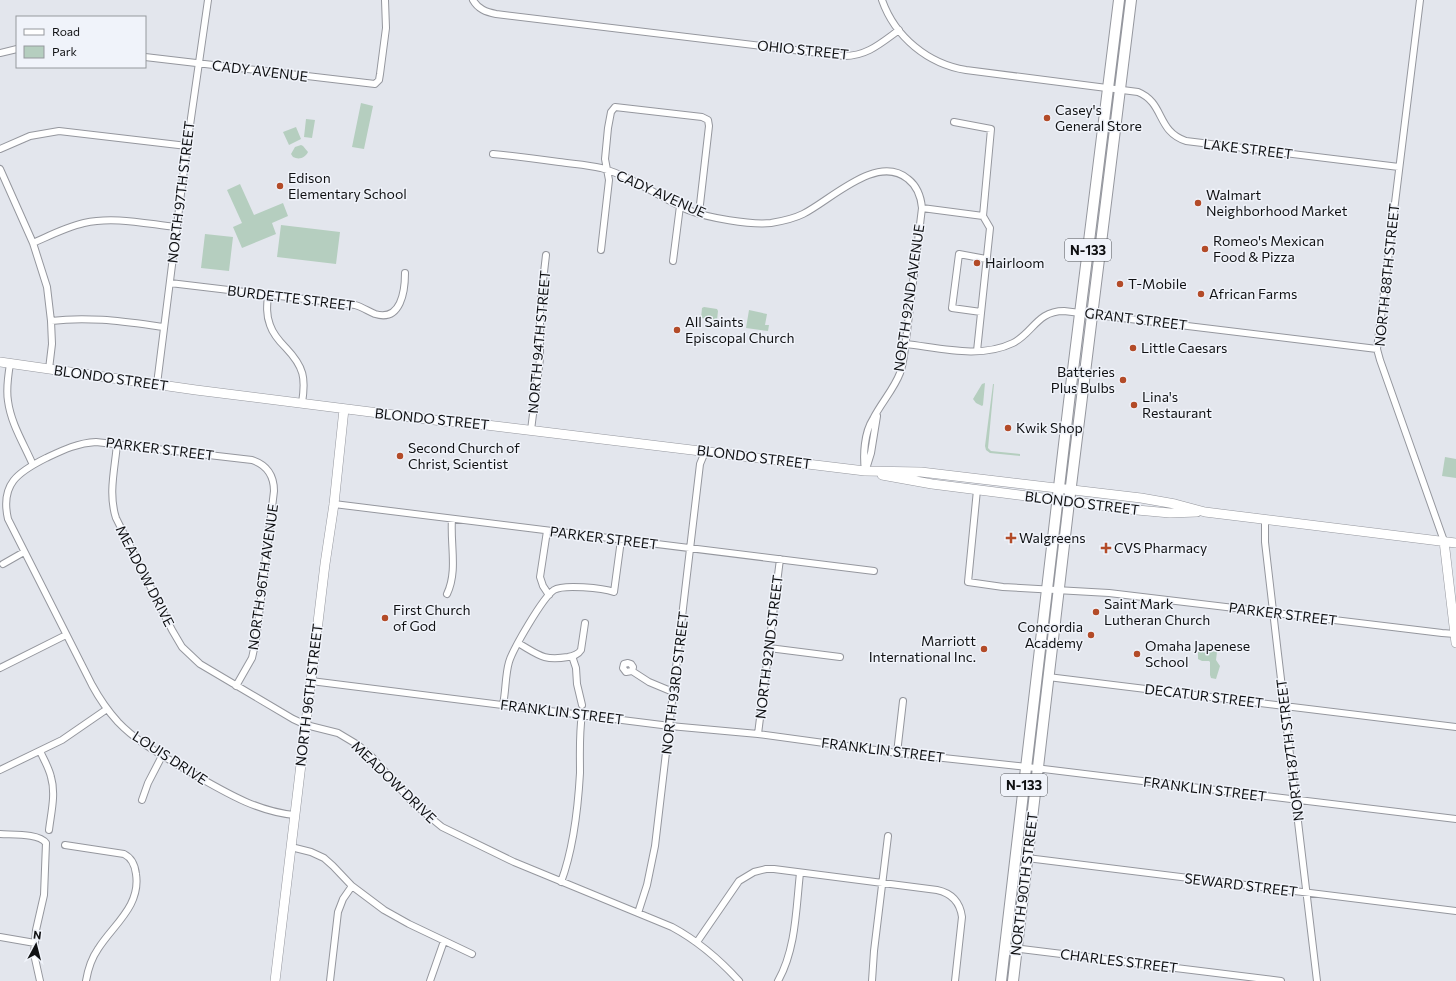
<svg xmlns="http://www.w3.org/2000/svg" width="1456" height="981" viewBox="0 0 1456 981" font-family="Commissioner,sans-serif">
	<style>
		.green { fill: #b5cebf }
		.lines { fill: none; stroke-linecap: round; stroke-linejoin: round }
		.street-casing { stroke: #95979e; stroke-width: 8 }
		.secondary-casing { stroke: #95979e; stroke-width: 10 }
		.primary-casing { stroke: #95979e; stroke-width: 12 }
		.street { stroke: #fff; stroke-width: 6 }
		.secondary { stroke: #fff; stroke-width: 9 }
		.primary { stroke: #fff; stroke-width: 10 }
		.poi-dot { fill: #b34b28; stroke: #f0f3fa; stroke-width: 1.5 }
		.labels { text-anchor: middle; stroke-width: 3; stroke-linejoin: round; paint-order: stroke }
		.shield { fill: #f0f3fa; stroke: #535558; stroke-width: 1 }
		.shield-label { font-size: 13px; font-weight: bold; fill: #101113 }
		.street-label { font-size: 14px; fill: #101113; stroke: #f0f3fa }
		.poi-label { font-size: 14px; fill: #101113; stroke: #f0f3fa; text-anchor: start }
	</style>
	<rect width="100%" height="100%" fill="#e3e6ed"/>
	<!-- green -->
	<path class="green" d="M361 103 373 106 364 149 352 147Z
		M306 119 315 120 312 138 304 137Z
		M296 127 301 139 289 145 283 132Z
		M301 145 303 146 308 152C305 158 299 160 293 157L291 154 295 147Z
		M240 184 254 215 283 203 288 216 272 223 276 234 242 248 233 227 242 223 227 190Z
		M281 225 340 232 336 264 277 257Z
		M205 234 233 237 229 271 201 268Z
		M704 307 717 309 718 311 717 320 701 318 702 308Z
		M749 310 767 314 765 325H769L768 331 746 328Z
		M985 383 983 405 982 406 976 403 973 399 982 384Z
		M993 384H994L988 448 991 451 1020 454V456L990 453 986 450 985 446Z
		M1445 457 1456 459V478L1442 476Z
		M1198 649 1217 652 1216 660 1220 666 1216 679 1211 678 1210 675V662L1209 661H1202L1198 659Z"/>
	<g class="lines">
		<defs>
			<path id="street" d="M473 0C478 9 486 12 496 14L844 56C867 56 881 43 899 30
				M882 0C895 37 928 64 966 70L1138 92C1165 103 1156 131 1186 141L1399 167
				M1420 0 1377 349 1380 360 1444 541
				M0 53 17 49
				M145 57 375 84 379 80 380 74 386 28 385 0
				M0 149 30 136 59 131 187 146
				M493 154C515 156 537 159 559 162 573 164 588 165 601 168 633 177 659 197 688 210 708 218 750 225 771 223 783 221 793 219 803 214 831 200 877 153 908 179 917 186 921 197 922 208L905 348C904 357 903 365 900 373 894 389 881 403 873 419 864 433 863 455 865 471
				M0 169 33 243 47 287 51 321 52 344 49 369
				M922 208 983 216 991 129 954 122
				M33 243C49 236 66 227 84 223 114 216 147 224 176 227
				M601 250 609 180 605 159 608 128 611 112 615 107 702 117 708 120 709 126 699 213
				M673 261 680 206
				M170 283 355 305C362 307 368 311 375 314 401 322 405 291 405 273
				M268 295C267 305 266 315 270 325 273 334 279 341 286 348 304 367 306 378 302 403
				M981 312 952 308 959 254 986 259
				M51 321C90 316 126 322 164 327
				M906 344C940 348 980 359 1013 343 1033 333 1037 311 1064 311L1377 349
				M977 351 990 228 983 216
				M10 364C8 376 6 389 8 401 11 424 24 444 33 465
				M157 384 187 146 208 0
				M531 430 540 359V307L546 255
				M117 444C115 468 108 494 116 518L172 630 182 647 200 664 293 719 306 725 338 733 358 745 371 756 414 804 442 827 514 862 672 927C698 941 719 959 739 981
				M866 469 871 453 877 416
				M977 490 968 582 1003 587 1109 593 1442 633 1455 634
				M334 504 874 571
				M1265 519V542L1278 654 1317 981
				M547 531 540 577 543 586 549 595
				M3 564 24 552
				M447 594C458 571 450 544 452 519
				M518 643C539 655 543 661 568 657 573 656 578 655 581 650L585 623
				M769 648 840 657
				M572 656 576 668 577 684 582 705
				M0 668 66 635
				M632 671 633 667 631 664 628 663 624 664 623 668 626 672 632 671 649 682 673 692
				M1048 677 1456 727
				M311 681 670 726 758 734 897 753 1027 767 1456 819
				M236 686 252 658 256 640 274 491C274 475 267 465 252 460L96 442C77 443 63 450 46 458 18 472 0 484 8 519L92 685C99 698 108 711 118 722 138 743 164 756 188 771 222 790 254 811 294 815
				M503 704C506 691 505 676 509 662 513 649 543 597 554 590 563 584 603 588 614 592L621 540
				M758 734 780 559
				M40 751C44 760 49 768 51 777 56 794 51 813 49 830
				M897 753 903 701
				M0 770 62 740 107 709
				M142 800 148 783 162 756
				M0 834C12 835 39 833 46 843L44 895 36 930 34 954 40 981
				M65 845 124 854C132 858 135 865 136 874 141 906 113 925 98 949 91 959 88 969 86 981
				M291 847 311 852 324 858 333 866 352 886 384 910 409 924 472 954
				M1027 858 1456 911
				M561 882C573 850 578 808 580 773 580 752 579 735 582 714
				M638 913 647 885 655 846 700 464 705 452
				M0 937 35 943
				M697 942 739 881 754 872 766 869H774L937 890C951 893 960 902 962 917L955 981
				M1005 947 1281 981
				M330 981 338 912 343 899 352 886
				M430 981 444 941
				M778 981C796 949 796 909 800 873
				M872 981 874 951 888 836"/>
			<path id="secondary" d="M0 362 196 390 442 421 470 423 865 471 921 472 1141 498 1175 504 1205 512 1456 543
				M882 475 932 484 1137 510 1170 513 1197 512
				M1444 541 1456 643
				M275 981 325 564 334 504 344 409"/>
			<path id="primary" d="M1001 981 1069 402 1119 0
				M1013 981 1069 502 1131 0"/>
		</defs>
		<!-- street casing -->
		<use href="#street" class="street-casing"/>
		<!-- secondary casing -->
		<use href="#secondary" class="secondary-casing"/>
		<!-- primary casing -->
		<use href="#primary" class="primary-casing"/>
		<!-- street -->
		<use href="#street" class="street"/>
		<!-- secondary -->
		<use href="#secondary" class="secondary"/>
		<!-- primary -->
		<use href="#primary" class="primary"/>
	</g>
	<!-- markers -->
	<g class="poi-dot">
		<circle cx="1047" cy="118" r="4"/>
		<circle cx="280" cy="186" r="4"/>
		<circle cx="1198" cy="203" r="4"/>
		<circle cx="1205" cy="249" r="4"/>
		<circle cx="977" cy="263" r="4"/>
		<circle cx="1120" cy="284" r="4"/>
		<circle cx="1201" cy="294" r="4"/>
		<circle cx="677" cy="330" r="4"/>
		<circle cx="1133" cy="348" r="4"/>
		<circle cx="1123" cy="380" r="4"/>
		<circle cx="1134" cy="405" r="4"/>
		<circle cx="1008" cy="428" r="4"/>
		<circle cx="400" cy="456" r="4"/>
		<path d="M1009 532h4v4h4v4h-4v4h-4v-4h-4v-4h4z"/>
		<path d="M1104 542h4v4h4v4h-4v4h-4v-4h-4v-4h4z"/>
		<circle cx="1096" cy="612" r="4"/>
		<circle cx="385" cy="618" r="4"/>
		<circle cx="1091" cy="635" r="4"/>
		<circle cx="984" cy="649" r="4"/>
		<circle cx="1137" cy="654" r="4"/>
	</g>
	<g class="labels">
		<!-- shield labels -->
		<g class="shield">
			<rect x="1065" y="239" width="46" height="22" rx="3"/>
			<rect x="1001" y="774" width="46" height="22" rx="3"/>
		</g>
		<g class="shield-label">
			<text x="1088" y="255">N-133</text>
			<text x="1024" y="790">N-133</text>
		</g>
		<!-- street labels -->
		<g class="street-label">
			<text transform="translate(803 50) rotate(6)" y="5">OHIO STREET</text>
			<text transform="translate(260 71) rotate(7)" y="5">CADY AVENUE</text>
			<text transform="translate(1248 149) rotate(7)" y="5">LAKE STREET</text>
			<text transform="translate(181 192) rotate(-83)" y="5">NORTH 97TH STREET</text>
			<text transform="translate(661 194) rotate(24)" y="5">CADY AVENUE</text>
			<text transform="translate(1387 275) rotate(-84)" y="5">NORTH 88TH STREET</text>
			<text transform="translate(291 298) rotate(7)" y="5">BURDETTE STREET</text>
			<text transform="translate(909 298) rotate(-82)" y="5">NORTH 92ND AVENUE</text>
			<text transform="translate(1136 319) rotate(7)" y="5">GRANT STREET</text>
			<text transform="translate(539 342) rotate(-85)" y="5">NORTH 94TH STREET</text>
			<text transform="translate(111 378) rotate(8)" y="5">BLONDO STREET</text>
			<text transform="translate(432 419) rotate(6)" y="5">BLONDO STREET</text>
			<text transform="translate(160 449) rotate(7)" y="5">PARKER STREET</text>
			<text transform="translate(754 457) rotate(7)" y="5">BLONDO STREET</text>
			<text transform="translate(1082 503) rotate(7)" y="5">BLONDO STREET</text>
			<text transform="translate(604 538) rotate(7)" y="5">PARKER STREET</text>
			<text transform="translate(145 576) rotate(63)" y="5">MEADOW DRIVE</text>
			<text transform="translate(263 577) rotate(-82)" y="5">NORTH 96TH AVENUE</text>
			<text transform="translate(1283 614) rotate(7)" y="5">PARKER STREET</text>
			<text transform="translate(769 647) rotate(-83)" y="5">NORTH 92ND STREET</text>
			<text transform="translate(675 683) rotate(-83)" y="5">NORTH 93RD STREET</text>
			<text transform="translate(309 695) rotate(-83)" y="5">NORTH 96TH STREET</text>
			<text transform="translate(1204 696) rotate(7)" y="5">DECATUR STREET</text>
			<text transform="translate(562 712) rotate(7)" y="5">FRANKLIN STREET</text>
			<text transform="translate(883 750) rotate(7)" y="5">FRANKLIN STREET</text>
			<text transform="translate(1290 750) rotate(-97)" y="5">NORTH 87TH STREET</text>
			<text transform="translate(170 758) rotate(33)" y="5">LOUIS DRIVE</text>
			<text transform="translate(394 782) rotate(44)" y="5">MEADOW DRIVE</text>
			<text transform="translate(1205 789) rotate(7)" y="5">FRANKLIN STREET</text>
			<text transform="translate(1024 884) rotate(-83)" y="5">NORTH 90TH STREET</text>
			<text transform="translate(1241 885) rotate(7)" y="5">SEWARD STREET</text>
			<text transform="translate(1119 961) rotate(7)" y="5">CHARLES STREET</text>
		</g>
		<!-- poi labels -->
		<g class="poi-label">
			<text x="1055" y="115">Casey's<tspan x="1055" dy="16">General Store</tspan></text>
			<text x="288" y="183">Edison<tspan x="288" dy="16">Elementary School</tspan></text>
			<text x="1206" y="200">Walmart<tspan x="1206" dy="16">Neighborhood Market</tspan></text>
			<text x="1213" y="246">Romeo's Mexican<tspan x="1213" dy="16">Food &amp; Pizza</tspan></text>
			<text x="985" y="268">Hairloom</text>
			<text x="1128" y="289">T-Mobile</text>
			<text x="1209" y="299">African Farms</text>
			<text x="685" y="327">All Saints<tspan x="685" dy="16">Episcopal Church</tspan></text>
			<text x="1141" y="353">Little Caesars</text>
			<text x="1115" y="377" text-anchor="end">Batteries<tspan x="1115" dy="16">Plus Bulbs</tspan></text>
			<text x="1142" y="402">Lina's<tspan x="1142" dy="16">Restaurant</tspan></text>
			<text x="1016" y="433">Kwik Shop</text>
			<text x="408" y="453">Second Church of<tspan x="408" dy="16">Christ, Scientist</tspan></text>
			<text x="1019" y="543">Walgreens</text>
			<text x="1114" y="553">CVS Pharmacy</text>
			<text x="1104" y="609">Saint Mark<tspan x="1104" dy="16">Lutheran Church</tspan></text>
			<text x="393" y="615">First Church<tspan x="393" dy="16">of God</tspan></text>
			<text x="1083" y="632" text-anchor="end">Concordia<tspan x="1083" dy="16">Academy</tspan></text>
			<text x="976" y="646" text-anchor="end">Marriott<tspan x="976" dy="16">International Inc.</tspan></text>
			<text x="1145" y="651">Omaha Japenese<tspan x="1145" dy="16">School</tspan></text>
		</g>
	</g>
	<!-- legend -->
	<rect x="16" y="16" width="130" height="52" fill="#f0f3fa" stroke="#96999e"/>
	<rect x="24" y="29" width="20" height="6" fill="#ffffff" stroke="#96999e"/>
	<text x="52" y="36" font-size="12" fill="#101113">Road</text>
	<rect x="24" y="46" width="20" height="12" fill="#b5cebf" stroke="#96999e"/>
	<text x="52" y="56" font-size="12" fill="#101113">Park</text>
	<!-- north arrow -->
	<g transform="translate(36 945) rotate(7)" stroke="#f0f3fa" stroke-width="3" paint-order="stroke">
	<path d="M0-3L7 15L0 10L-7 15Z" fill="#101113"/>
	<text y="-6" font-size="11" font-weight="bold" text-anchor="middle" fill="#101113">N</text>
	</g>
</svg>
